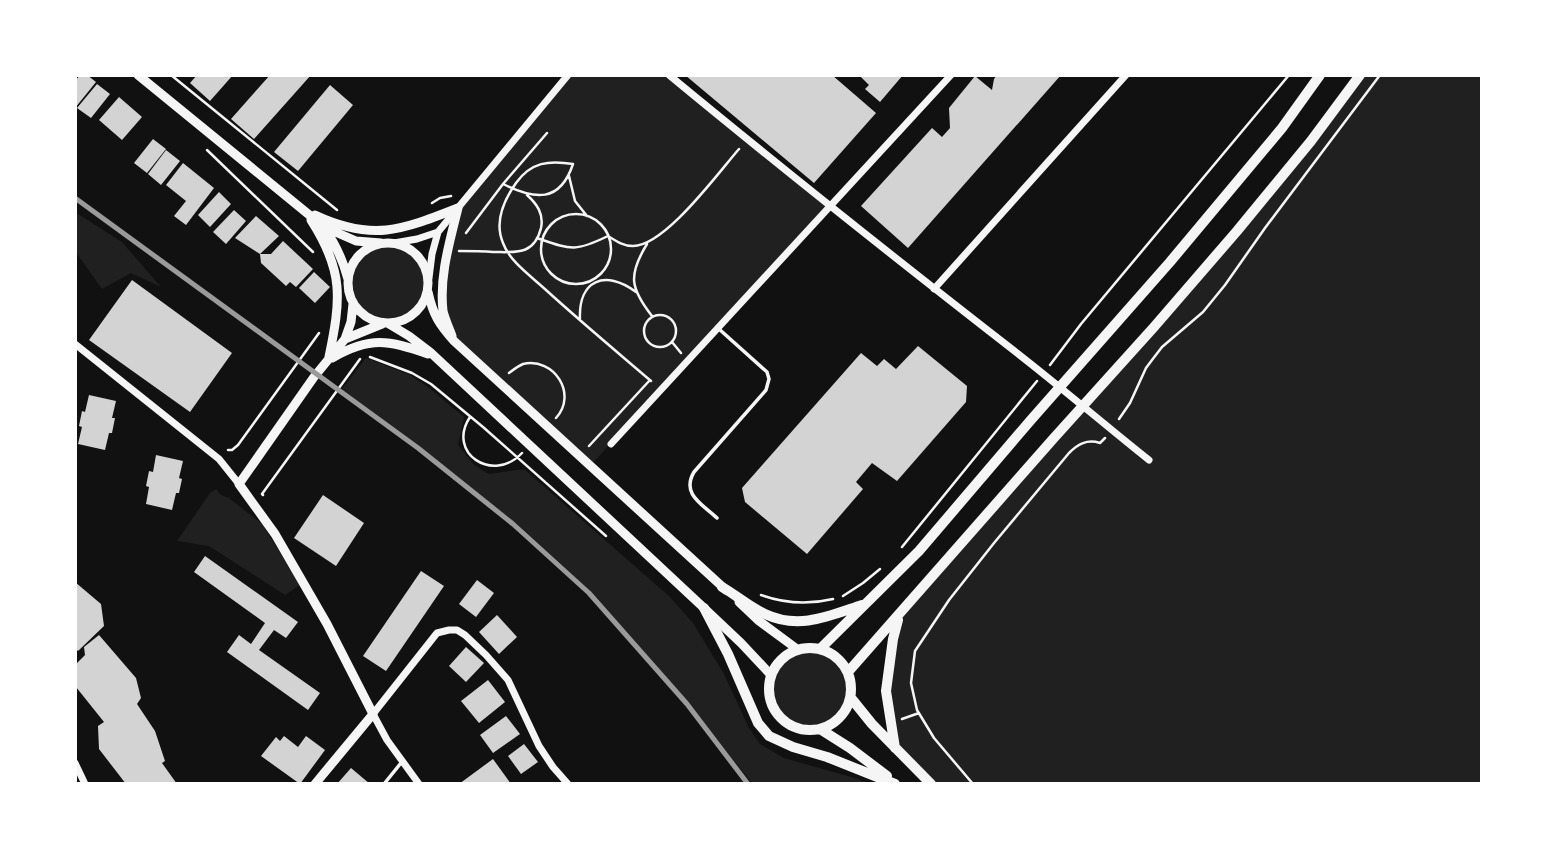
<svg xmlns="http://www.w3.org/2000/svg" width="1557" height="859" viewBox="0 0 1557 859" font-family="'Nunito Sans',sans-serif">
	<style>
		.green { fill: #202020 }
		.building { fill: #d3d3d3 }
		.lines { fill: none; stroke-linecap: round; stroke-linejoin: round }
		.path { stroke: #f5f5f5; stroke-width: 2.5 }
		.service { stroke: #f5f5f5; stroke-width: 3.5 }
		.minor { stroke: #f5f5f5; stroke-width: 7 }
		.tertiary { stroke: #f5f5f5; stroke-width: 9 }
		.primary { stroke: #f5f5f5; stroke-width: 10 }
		.rail { stroke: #9a9a9a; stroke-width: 5 }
	</style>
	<rect width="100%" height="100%" fill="#111"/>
	<!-- green -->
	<path class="green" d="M568 75H669L830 206 590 466 454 341 443 292 458 208Z
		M1360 75H1482V784H931L895 748 886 698 898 616 1123 361Z
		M75 212 122 242 161 287 131 273 102 289 75 251Z
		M350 284a39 39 0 1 1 78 0a39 39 0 1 1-78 0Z
		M366 358 410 375 428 387 464 417 458 445 474 465 489 474 524 469 670 597 693 623 724 674 749 728 760 744 784 758 858 779 869 784H753L661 671 592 592 515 522 342 389Z
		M216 489 221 495 229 498 262 524 300 585 285 595 209 546 177 541 210 493Z
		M772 689a38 38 0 1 1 76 0a38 38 0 1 1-76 0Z"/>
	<!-- building -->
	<path class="building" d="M80 75H87L96 82 75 108V81Z
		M197 75H233L210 101 190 83Z
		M270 75H311L254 139 231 119Z
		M685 75H832L876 113 814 183Z
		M859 75H903L880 102 865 89 869 85Z
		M997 75H1061L908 248 861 206 932 128 942 137 950 128 949 108 975 76 992 90 994 79Z
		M97 84 110 94 91 118 77 108Z
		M330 85 353 105 298 171 274 152Z
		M119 97 142 117 122 140 99 120Z
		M153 139 166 149 147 173 134 163Z
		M166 150 180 161 161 185 148 174Z
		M183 163 214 188 186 225 174 216 186 201 166 185Z
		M219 192 231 204 210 227 198 215Z
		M234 210 246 221 226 244 213 232Z
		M256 216 279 236 260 254 235 238Z
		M283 241 313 269 296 287 290 282 286 286 261 263 260 254H271Z
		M314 272 330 287 315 303 299 288Z
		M132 280 232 353 190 412 89 340Z
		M918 346 967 386 966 402 897 481 872 463 856 482 863 489 807 554 745 502 742 488 861 353 877 366 884 359 896 369Z
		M89 395 116 401 112 418H115L112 433H109L105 450 78 444 82 427 79 426 82 411 85 412Z
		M156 455 183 461 179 478 182 479 179 493H176L172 510 146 504 149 487 146 486 149 471 153 472Z
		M323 495 364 523 336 566 294 538Z
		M205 556 298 622 286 638 274 630 259 650 320 693 308 710 227 652 239 635 251 644 265 623 194 572Z
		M421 571 444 586 386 671 363 656Z
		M477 580 494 593 476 617 459 604Z
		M75 582 101 604 104 626 78 651 75 648Z
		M497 615 517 637 499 654 479 632Z
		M99 635 136 678 141 698 137 704 155 731 165 761 162 763 177 784H126L99 749 98 726 104 722 76 687 75 679V665L85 655 84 647Z
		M466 647 484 663 466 682 449 666Z
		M488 680 505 702 479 723 461 701Z
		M506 716 520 734 493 753 480 735Z
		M284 736 298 747 306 736 325 750 300 784 261 756 276 737 280 741Z
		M524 744 538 762 521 774 508 756Z
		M493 759 511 784H459Z
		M351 768 370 784H337Z"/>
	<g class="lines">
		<!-- path -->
		<path class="path" d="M171 75 337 210
			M207 150 313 252
			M569 176 575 201 587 216
			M503 184C535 200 560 203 573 164 549 160 531 162 516 183 504 200 494 222 503 243 510 262 531 276 546 290 580 321 616 351 651 381
			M432 203 440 198 451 196
			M541 249a35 35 0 1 1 70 0a35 35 0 1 1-70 0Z
			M466 233 503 184 547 133
			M537 238C572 250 575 252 608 236 616 241 623 246 633 246 665 246 718 173 739 149
			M647 244C628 275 630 288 652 316
			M459 251C470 251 481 251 493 252 515 252 534 256 541 228 544 214 537 204 527 195
			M644 331a16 16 0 1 1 32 0a16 16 0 1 1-32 0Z
			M580 320C578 280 605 269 636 292
			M672 342 681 353
			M370 357 412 373 431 384 483 427 606 536
			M1050 365 1081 324 1289 75
			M509 373C513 370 518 366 523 364 554 357 578 394 556 418
			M470 417C446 453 493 484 522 453
			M1119 419 1130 403 1146 368 1152 360 1162 347 1203 312 1225 285 1265 228 1380 75
			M589 446 650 380
			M228 450H232L238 445 319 333
			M263 495 262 494 360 359
			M902 547 1037 381
			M761 595C786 604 808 605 833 599
			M843 596 863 583 880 569
			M902 719 919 713
			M973 784 934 738 917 710 911 683 915 651 949 600 994 543 1069 453C1078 444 1087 439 1100 443L1105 438"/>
		<!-- service -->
		<path class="service" d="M717 518C702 504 681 494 694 472L766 390 769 379 767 372 719 329
			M384 784 401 763"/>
		<!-- minor -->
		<path class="minor" d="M669 75C784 170 900 262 1017 353 1062 388 1105 425 1149 460
			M394 243 417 239 438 232
			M429 278 432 254 438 232 568 75
			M934 289 1126 75
			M75 344 219 459 239 484
			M611 444 951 75
			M75 763 85 784
			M419 784 387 740 373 714 437 633 449 630H457L465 635 486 655 508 680 539 746 553 767 568 784"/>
		<!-- tertiary -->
		<path class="tertiary" d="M138 75 324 227 356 241 381 243
			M315 215C373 242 402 230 458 208
			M311 220C344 271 341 299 329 357
			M325 229C336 245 343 260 348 279
			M348 283a40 40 0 1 1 80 0a40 40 0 1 1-80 0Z
			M428 292C433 315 439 324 454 341L726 590
			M389 324 409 336 430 352 704 608 741 643 771 675
			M452 336C449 328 445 319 443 311 439 276 450 241 458 208
			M345 339 382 324
			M332 358C370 336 389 340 428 354
			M739 602 759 621 797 649
			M315 784 373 714 327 624 275 534 239 484 314 377 345 339 351 322 353 304"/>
		<!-- primary -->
		<path class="primary" d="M722 587C736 595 750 607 765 614 799 630 829 616 862 605
			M704 608 728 654 758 723 769 736 793 747 827 757 895 784
			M769 689a41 41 0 1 1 82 0a41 41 0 1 1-82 0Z
			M821 648 919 551 1030 421 1170 262 1282 128 1320 75
			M848 672 1053 439 1154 327 1237 231 1311 141 1360 75
			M851 698 872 724 931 784
			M820 729 850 748 887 776
			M895 748 886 691 893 639 898 620"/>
		<!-- rail -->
		<path class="rail" d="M75 198 418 448 513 524 589 593 687 704 748 784"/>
	</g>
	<!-- border -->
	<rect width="1557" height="859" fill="none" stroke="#ffffff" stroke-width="154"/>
</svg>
